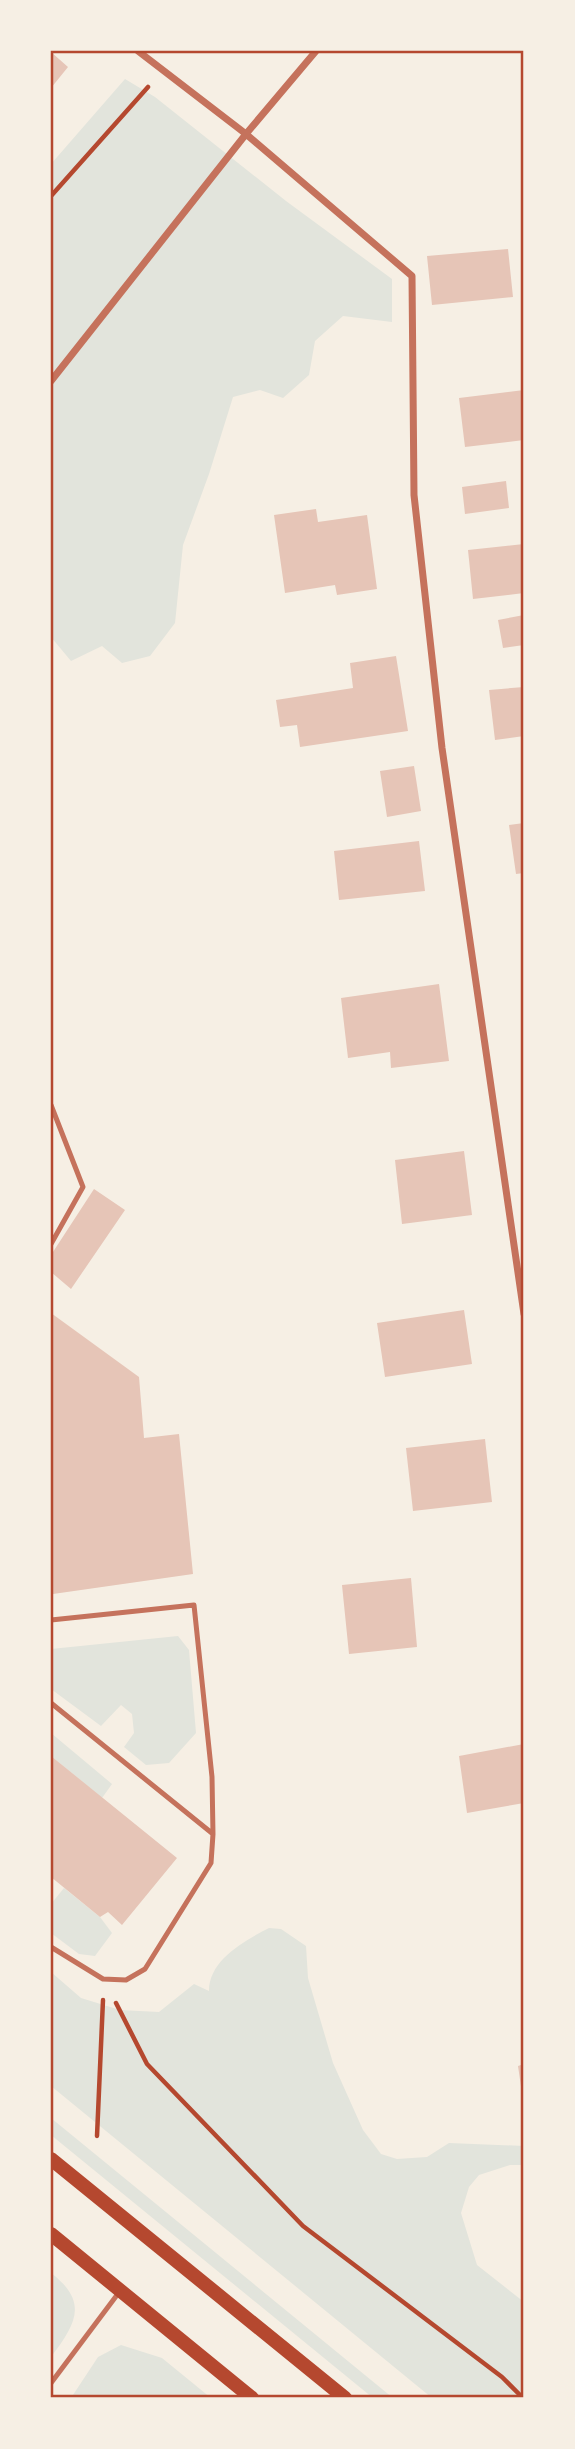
<svg xmlns="http://www.w3.org/2000/svg" width="575" height="2449" viewBox="0 0 575 2449" font-family="Lato,sans-serif">
	<style>
		.green { fill: #e2e4dc }
		.building { fill: #e6c5b7 }
		.lines { fill: none; stroke-linecap: round; stroke-linejoin: round }
		.path { stroke: #b5482f; stroke-width: 4.5 }
		.service { stroke: #c5725c; stroke-width: 5 }
		.minor { stroke: #c5725c; stroke-width: 7 }
		.secondary { stroke: #b5482f; stroke-width: 14 }
		.neatline { fill: none; stroke: #b5482f; stroke-width: 2.5 }
	</style>
	<rect width="100%" height="100%" fill="#f6efe4"/>
	<!-- green -->
	<path class="green" d="M125 79 155 97 286 201 392 279V322L343 316 315 341 309 375 283 398 260 390 233 397 209 474 183 545 175 623 150 656 122 663 102 646 71 661 51 637V359L53 347 51 346V164Z
		M178 1636 189 1650 196 1733 169 1763 146 1765 124 1747 134 1733 132 1714 121 1705 101 1726 51 1689V1649Z
		M51 1733 112 1784 102 1798 51 1756Z
		M64 1888 100 1917 112 1933 95 1956 79 1954 51 1933V1904Z
		M269 1928 281 1929 306 1946 308 1978 333 2063 363 2130 381 2154 397 2159 427 2157 449 2143 524 2146V2165H510L479 2175 469 2187 461 2213 477 2265 524 2302V2398H432L51 2086V1972L81 1998 120 2010 159 2012 194 1984 209 1991C209 1960 244 1941 269 1928Z
		M51 2118 393 2398H373L51 2135Z
		M51 2273C89 2302 76 2324 51 2357Z
		M121 2345 162 2358 211 2398H71L98 2357Z"/>
	<!-- building -->
	<path class="building" d="M51 52 68 67 51 88Z
		M508 249 513 297 432 305 427 256Z
		M524 390V440L465 447 459 398Z
		M506 481 509 508 465 514 462 487Z
		M316 509 318 522 367 515 377 589 337 595 335 585 285 593 274 515Z
		M524 544V593L473 599 468 550Z
		M524 615V645L503 648 498 620Z
		M396 656 408 731 300 747 297 725 280 727 276 700 353 688 350 663Z
		M524 687V736L495 740 489 690Z
		M414 766 421 811 387 817 380 771Z
		M524 823V873L516 874 509 825Z
		M419 841 425 891 339 900 334 851Z
		M439 984 449 1061 391 1068 390 1052 348 1058 341 998Z
		M464 1151 472 1215 402 1224 395 1160Z
		M94 1189 125 1210 71 1289 51 1272V1255Z
		M464 1310 472 1364 385 1377 377 1323Z
		M51 1313 139 1377 144 1438 179 1434 193 1574 53 1594 51 1592V1359L53 1356 51 1354Z
		M485 1439 492 1502 413 1511 406 1448Z
		M411 1578 417 1647 349 1654 342 1585Z
		M524 1744V1803L467 1813 459 1756Z
		M51 1756 177 1858 122 1925 108 1912 100 1917 51 1877Z
		M524 2064V2100H523L518 2066Z"/>
	<g class="lines">
		<!-- path -->
		<path class="path" d="M51 196 148 87
			M116 2003 147 2064 303 2226 502 2377 523 2398
			M97 2136 103 2000"/>
		<!-- service -->
		<path class="service" d="M51 1105 83 1187 51 1244
			M51 1620 194 1605 212 1777 213 1834
			M51 1703 213 1834 211 1863 145 1969 126 1980 103 1979 51 1947
			M51 2383 120 2291"/>
		<!-- minor -->
		<path class="minor" d="M138 51 246 134 412 276 414 495 442 748 524 1314
			M51 381 246 134 316 51"/>
		<!-- secondary -->
		<path class="secondary" d="M51 2159 345 2398
			M51 2234 252 2398"/>
	</g>
	<!-- border -->
	<rect width="575" height="2449" fill="none" stroke="#f6efe4" stroke-width="105"/>
	<rect x="52" y="52" width="470" height="2344" class="neatline"/>
</svg>
